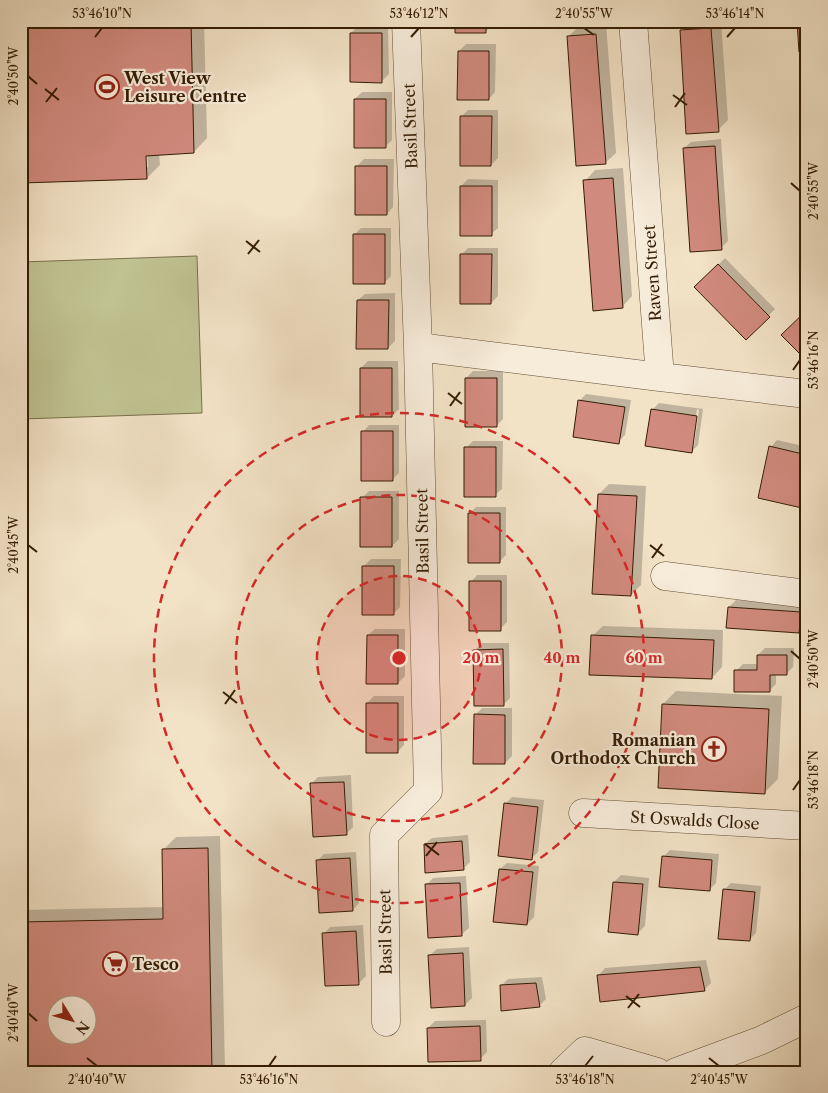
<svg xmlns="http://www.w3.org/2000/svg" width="828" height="1093" viewBox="0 0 828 1093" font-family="'Libre Caslon Text',serif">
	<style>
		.green { fill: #c0c291; stroke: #7a704a }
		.shadow { fill: #0003; fill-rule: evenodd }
		.building { fill: #d18a7e; stroke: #341d03; fill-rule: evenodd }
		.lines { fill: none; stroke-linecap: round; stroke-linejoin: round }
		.minor-casing { stroke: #644e34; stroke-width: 29 }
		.minor { stroke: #f7ecda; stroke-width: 28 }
		.ticks { fill: none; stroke: #341d03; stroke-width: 2 }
		.ring { fill: none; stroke: #d62828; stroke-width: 2.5; stroke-dasharray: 9 6 }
		.labels { text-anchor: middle; stroke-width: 4.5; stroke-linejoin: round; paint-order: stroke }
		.poi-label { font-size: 16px; font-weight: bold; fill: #341d03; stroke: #f7ecda; text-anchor: start }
		.street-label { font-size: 16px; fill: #341d03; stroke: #f7ecda }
		.centre { fill: #d62828; stroke: #f7ecda; stroke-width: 2.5 }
		.ring-label { font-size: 15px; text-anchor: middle; font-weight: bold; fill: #d62828; stroke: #f7ecda; stroke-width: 4.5; stroke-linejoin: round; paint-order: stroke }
		.neatline { fill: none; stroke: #341d03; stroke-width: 2 }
		.ticks-label { font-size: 12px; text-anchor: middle; fill: #341d03 }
	</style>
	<rect width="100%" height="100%" fill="#f2e2c6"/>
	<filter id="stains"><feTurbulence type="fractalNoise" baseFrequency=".004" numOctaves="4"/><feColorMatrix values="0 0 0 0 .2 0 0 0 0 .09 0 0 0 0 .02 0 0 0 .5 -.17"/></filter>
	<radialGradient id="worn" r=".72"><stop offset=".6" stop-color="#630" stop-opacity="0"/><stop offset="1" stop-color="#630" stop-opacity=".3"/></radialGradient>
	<!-- green -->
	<path class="green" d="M197 256 202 413 21 419V262Z"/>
	<!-- shadow -->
	<path class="shadow" d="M21 21H204L207 138 194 152 159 154 160 165 147 178ZM145 150H147L148 167H145Z
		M456 21H493V24L486 31Z
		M690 21H721L728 120 718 130 681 31Z
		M606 24 616 153 605 163 568 37 578 27Z
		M358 26H388L389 74 382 81 351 33Z
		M466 44H496L495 92 489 99 459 51Z
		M807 63V116L801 69Z
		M362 92H392V140L385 147 355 99Z
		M468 110H498V158L491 165 461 117Z
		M721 139 728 241 721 248 684 148 691 142Z
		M364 159H394L393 207 387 214 357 166Z
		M623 168 632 296 622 307 585 181 595 170Z
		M468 179 498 180V228L491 234 461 186Z
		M361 228H391V276L384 283 354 235Z
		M468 248H498V296L491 303 461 255Z
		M725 258 775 309 746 338 696 287Z
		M395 293V341L388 348 358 300 365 294Z
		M368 361H398L399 409 392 416 361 368Z
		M473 371H503V419L496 426 466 378Z
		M586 394 631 400 625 435 618 442 579 401Z
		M659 403 703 409 698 445 691 452 652 410ZM697 409 699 410 694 446H691Z
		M369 425H399V473L392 480 363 432Z
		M777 440 807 447V502L802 506 771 447Z
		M473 441H503L502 489 495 495 466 448Z
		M609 484 646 486 641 585 631 595 599 494Z
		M369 491H399V539L392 546 362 498Z
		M476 507H506V555L499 562 469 514Z
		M371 559H401L400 607 393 614 364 566Z
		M477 575H507V622L500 629 471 582Z
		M736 600 807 605 806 625 799 632 729 607Z
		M603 626 723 630 722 667 712 678 592 636Z
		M375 629H405V676L398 683 368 635Z
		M482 643H509L510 698 503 705 475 650Z
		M765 648H794L793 667 786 674H776V684L769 691 736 671 743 664H758V655Z
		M676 691 782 696 778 779 765 792 663 704Z
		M374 696H404V745L398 751 367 703Z
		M482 708H512V756L505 763 475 715Z
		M351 775 353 827 347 833 311 784 318 777Z
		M512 797 544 800 538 852 531 859 505 804Z
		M468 835 470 862 463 869 425 844 432 838Z
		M220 836 225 1072H21V910L164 907 163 850 176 837ZM58 1006H88V1036H58Z
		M670 850 719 854 716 883 709 890 663 857Z
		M356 852 359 903 353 910 317 861 324 854Z
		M507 863 539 866 534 917 527 924 500 869Z
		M621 875 649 878 645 926 638 933 614 882Z
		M466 876 469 928 462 934 426 885 433 878Z
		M731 883 761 886 756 933 749 940 724 890Z
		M363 925 366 976 359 983 324 934 330 927Z
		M469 947 472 998 465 1005 430 955 437 949Z
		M706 960 711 983 704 990 599 975 605 968Z
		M542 977 546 999 539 1006 501 986 508 979Z
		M486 1020 487 1052 480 1059 428 1028 435 1021Z
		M372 1067V1072H317L321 1068Z
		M397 1068H449V1072H394Z"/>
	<!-- building -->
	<path class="building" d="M21 21H191L194 153 146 156 147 179 21 183Z
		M455 21H486V33H455Z
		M797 21H807V51L799 52Z
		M711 28 719 132 686 134 680 30Z
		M350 33H382V83L350 82Z
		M596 34 606 164 576 166 567 36Z
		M458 51H489V100H457Z
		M807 68V117H803L800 69Z
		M354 99H386V148H354Z
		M460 116H492L491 166H460Z
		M715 146 722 250 690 252 683 148Z
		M355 166H387V215H355Z
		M613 178 623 308 593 311 583 180Z
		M460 186H492V236H460Z
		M353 234H385V284H353Z
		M460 254H492L491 304H460Z
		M718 264 770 317 746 340 694 287Z
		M357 300H389L388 349H356Z
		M807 310V347L800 354 781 335Z
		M360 368H392V417H360Z
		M465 378H497V427H465Z
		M578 400 625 407 619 444 573 437Z
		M651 409 697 416 692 453 645 446Z
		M361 431H393V481H361Z
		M769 446 807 455V487L802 508 758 498Z
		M464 447H496V497H464Z
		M598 494 637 496 631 596 592 594Z
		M360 497H392V547H360Z
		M468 513H500V563H468Z
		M362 566H394V615H362Z
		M469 581H501V631H469Z
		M728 607 801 612 799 633 726 628Z
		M367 635H398V684H366Z
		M591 635 714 640 712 679 589 675Z
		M503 649 504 706H474L473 650Z
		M757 655H787V675H770V692H734V670H757Z
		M366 703H398V753H366Z
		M662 704 769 709 765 794 658 788Z
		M474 714 505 715V764H473Z
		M344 782 347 835 313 837 310 783Z
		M504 803 538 807 532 860 498 856Z
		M462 841 464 870 425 873 424 844Z
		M208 848 212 1072H21V922L163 919 162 849ZM58 1006H88V1036H58Z
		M662 856 712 860 710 891 659 887Z
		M350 858 353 911 319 913 316 860Z
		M499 869 533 872 527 925 493 922Z
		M613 882 643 884 638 935 608 932Z
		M460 883 462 936 428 938 425 884Z
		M723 889 755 892 750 941 718 939Z
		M356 931 359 985 325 986 322 933Z
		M463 953 465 1006 431 1008 428 955Z
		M700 967 705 991 600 1002 597 975Z
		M536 983 540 1007 501 1011 500 985Z
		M480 1026 481 1061 428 1062 427 1028Z"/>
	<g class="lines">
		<defs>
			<path id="minor" d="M633 21 660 377 807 394
				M418 347 660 377
				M665 576 807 594
				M583 813 807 826
				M386 1022 384 835 428 791 418 347 406 21
				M563 1072 585 1051 657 1072
				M676 1072 762 1040 807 1018"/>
		</defs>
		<!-- minor casing -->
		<use href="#minor" class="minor-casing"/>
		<!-- minor -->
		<use href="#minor" class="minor"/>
	</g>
	<!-- ticks -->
	<path class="ticks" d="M584 28 594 35M95 37 102 28M411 37 419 28M727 37 735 28M28 76 37 84M45 89 59 100M673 95 687 105M46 102 57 88M675 107 685 93M791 183 800 191M246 241 260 252M248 254 259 240M793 370 800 360M448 393 462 404M450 406 460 392M28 545 37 552M650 545 664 556M652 558 662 544M791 651 800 659M223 692 237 703M225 704 235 690M793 790 800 780M425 844 439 855M426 856 437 842M626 996 640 1007M628 1008 639 994M28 1013 37 1021M87 1058 97 1066M709 1058 719 1066M269 1066 276 1056M585 1066 593 1056"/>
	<!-- distance rings -->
	<circle cx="399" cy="658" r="82" fill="#d62828" fill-opacity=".12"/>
	<g class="ring">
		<circle cx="399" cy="658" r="82"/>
		<circle cx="399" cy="658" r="163"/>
		<circle cx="399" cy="658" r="245"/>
	</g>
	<!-- icons -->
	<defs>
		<symbol id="stadium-ring" viewBox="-11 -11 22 22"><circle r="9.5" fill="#f7ecda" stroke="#8f2418" stroke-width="1.5"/><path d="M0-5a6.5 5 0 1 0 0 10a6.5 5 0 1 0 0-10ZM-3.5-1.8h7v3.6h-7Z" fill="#8f2418"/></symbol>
		<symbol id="church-ring" viewBox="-11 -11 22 22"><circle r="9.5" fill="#f7ecda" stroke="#8f2418" stroke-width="1.5"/><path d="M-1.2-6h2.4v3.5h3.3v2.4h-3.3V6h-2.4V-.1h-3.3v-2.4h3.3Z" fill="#8f2418"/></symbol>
		<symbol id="supermarket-ring" viewBox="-11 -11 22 22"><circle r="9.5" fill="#f7ecda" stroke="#8f2418" stroke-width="1.5"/><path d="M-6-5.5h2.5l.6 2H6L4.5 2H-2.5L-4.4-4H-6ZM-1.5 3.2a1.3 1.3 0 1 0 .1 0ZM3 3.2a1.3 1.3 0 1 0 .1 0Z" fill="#8f2418"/></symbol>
	</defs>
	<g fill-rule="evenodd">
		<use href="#stadium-ring" x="93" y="73" width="28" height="28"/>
		<use href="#church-ring" x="700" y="735" width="28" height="28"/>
		<use href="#supermarket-ring" x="101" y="950" width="28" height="28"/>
	</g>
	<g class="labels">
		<!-- poi labels -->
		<g class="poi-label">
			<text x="124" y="84">West View<tspan x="124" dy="18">Leisure Centre</tspan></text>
			<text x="696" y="746" text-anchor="end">Romanian<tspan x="696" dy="18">Orthodox Church</tspan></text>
			<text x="132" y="970">Tesco</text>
		</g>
		<!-- street labels -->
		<g class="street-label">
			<text transform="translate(410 126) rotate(-92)" y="6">Basil Street</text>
			<text transform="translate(652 273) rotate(-94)" y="6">Raven Street</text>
			<text transform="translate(422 531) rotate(-91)" y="6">Basil Street</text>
			<text transform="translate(695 820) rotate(3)" y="6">St Oswalds Close</text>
			<text transform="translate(385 932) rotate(-91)" y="6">Basil Street</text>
		</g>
	</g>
	<circle cx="399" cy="658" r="8" class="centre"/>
	<g class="ring-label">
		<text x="481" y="663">20 m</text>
		<text x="562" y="663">40 m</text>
		<text x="644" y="663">60 m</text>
	</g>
	<!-- margin -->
	<rect width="828" height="1093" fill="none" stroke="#f2e2c6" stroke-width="55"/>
	<!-- north arrow -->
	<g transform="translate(72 1020) rotate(127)"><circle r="24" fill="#f7ecda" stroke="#a99984"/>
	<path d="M0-4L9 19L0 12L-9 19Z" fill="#8f2418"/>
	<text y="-8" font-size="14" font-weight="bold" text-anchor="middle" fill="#341d03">N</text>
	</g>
	<rect x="28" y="28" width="772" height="1038" class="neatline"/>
	<g class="ticks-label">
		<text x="102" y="18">53°46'10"N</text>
		<text x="419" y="18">53°46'12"N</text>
		<text x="584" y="18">2°40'55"W</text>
		<text x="735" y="18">53°46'14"N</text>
		<text transform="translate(14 76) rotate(-90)" y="4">2°40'50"W</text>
		<text transform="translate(814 191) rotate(-90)" y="4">2°40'55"W</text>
		<text transform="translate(814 360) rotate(-90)" y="4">53°46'16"N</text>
		<text transform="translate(14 545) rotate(-90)" y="4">2°40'45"W</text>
		<text transform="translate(814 659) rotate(-90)" y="4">2°40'50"W</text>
		<text transform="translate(814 780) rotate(-90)" y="4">53°46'18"N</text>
		<text transform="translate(14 1013) rotate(-90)" y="4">2°40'40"W</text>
		<text x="97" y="1084">2°40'40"W</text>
		<text x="269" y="1084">53°46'16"N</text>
		<text x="585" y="1084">53°46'18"N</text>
		<text x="719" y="1084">2°40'45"W</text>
	</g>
	<rect width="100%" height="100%" filter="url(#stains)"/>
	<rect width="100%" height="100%" fill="url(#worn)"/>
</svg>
